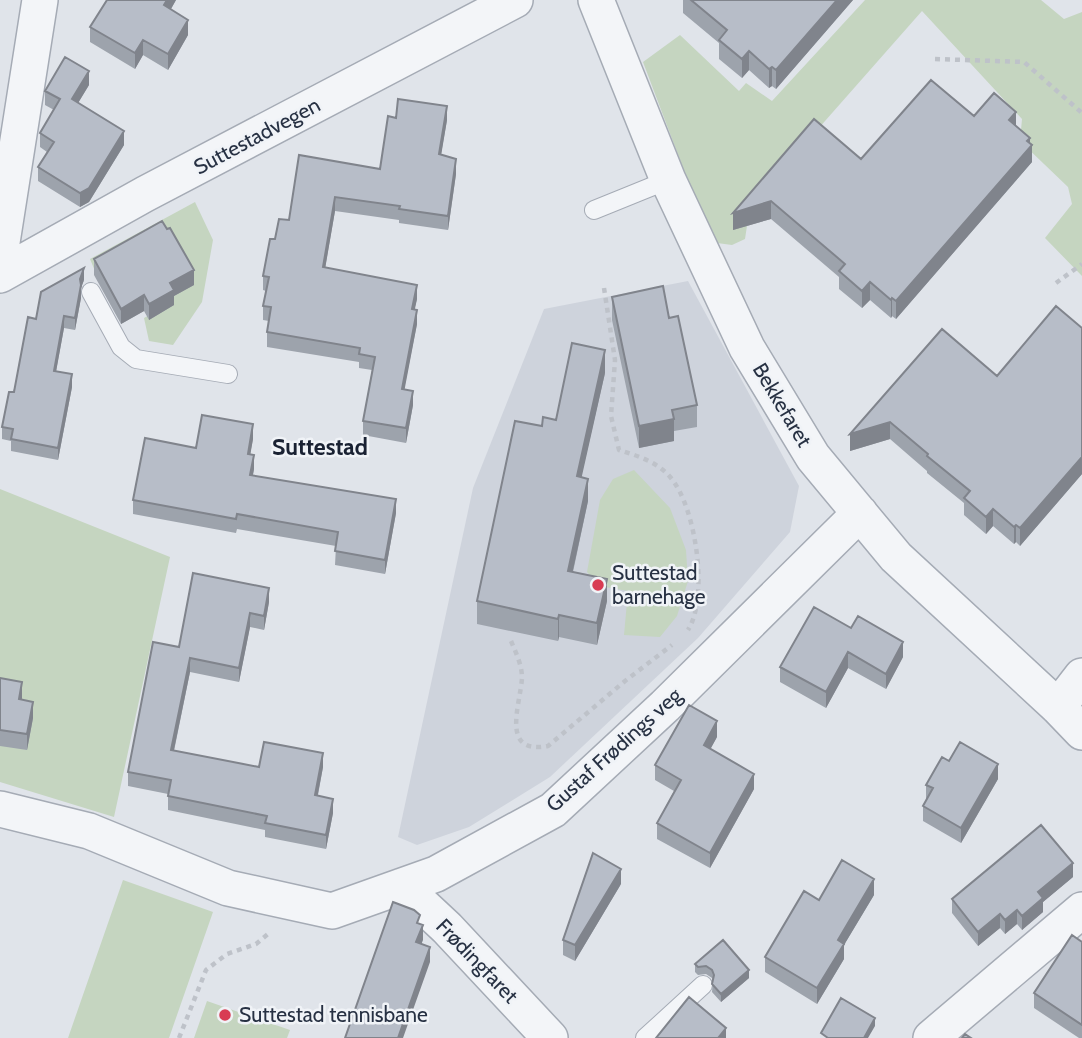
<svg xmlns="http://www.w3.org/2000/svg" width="1082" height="1038" viewBox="0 0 1082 1038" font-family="Cabin,sans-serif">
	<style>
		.built { fill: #ced3dc }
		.green { fill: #c5d5c0 }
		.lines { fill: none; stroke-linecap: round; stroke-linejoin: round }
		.lane-casing { stroke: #a5abb5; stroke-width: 20 }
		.street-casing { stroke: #a5abb5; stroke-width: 38 }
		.path { stroke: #bec2c9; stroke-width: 4.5; stroke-dasharray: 5 5; stroke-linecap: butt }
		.lane { stroke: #f3f5f8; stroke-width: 18 }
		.street { stroke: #f3f5f8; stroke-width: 35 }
		.wall { fill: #9da3ac }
		.shaded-wall { fill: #80848c }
		.building { fill: #b7bdc8; stroke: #80848c; stroke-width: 2 }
		.poi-dot { fill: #d83c53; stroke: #f0f3f7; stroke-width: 2.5 }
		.labels { text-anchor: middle; stroke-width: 5; stroke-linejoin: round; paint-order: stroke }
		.street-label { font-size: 21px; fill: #273143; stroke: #f0f3f7 }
		.poi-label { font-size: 21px; fill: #273143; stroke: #f0f3f7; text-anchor: start }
		.neighbourhood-label { font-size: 23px; font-weight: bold; fill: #1a2233; stroke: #f0f3f7 }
	</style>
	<rect width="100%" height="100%" fill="#e0e4ea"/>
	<!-- built -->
	<path class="built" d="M688 281 799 486 790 532 698 638 550 777 469 827 417 845 398 837 473 488 544 309Z"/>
	<!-- green -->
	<path class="green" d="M865 0H1041L1064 19 1082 12V276L1045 238 1072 204 1068 187 1020 141 1022 119 922 11 750 206 745 239 732 245 717 243 700 213 643 62 680 35 739 91 746 83 772 101Z
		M195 202 213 240 202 302 173 345 149 341 144 318 170 303 95 271 90 259Z
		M634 470 670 508 686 550 688 581 677 616 660 637 624 635 628 591 599 586 587 572 600 500 613 479Z
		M0 489 170 557 114 817 0 782Z
		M123 880 213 912 169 1038H68Z
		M207 1001 290 1030 287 1038H194Z"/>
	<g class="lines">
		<defs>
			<path id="lane" d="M594 210 668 180
				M91 292 121 347 136 359 228 374
				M645 1038 703 985"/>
			<path id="street" d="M596 0 668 180 747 348 813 457 896 557 1058 707 1082 732
				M0 255 40 0
				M0 275 145 194 515 0
				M1058 707 1082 676
				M0 809 89 831 228 888 332 911 436 874 553 810 665 706 860 513
				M402 886 447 928 550 1038
				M931 1038 1082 910"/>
		</defs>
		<!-- lane casing -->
		<use href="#lane" class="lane-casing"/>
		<!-- street casing -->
		<use href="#street" class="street-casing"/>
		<!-- path -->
		<path class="path" d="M935 59 1024 62 1082 113
			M1056 283 1082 264
			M604 288 615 360 611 416 619 450C638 456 658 462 671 478 696 508 709 597 688 630
			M511 641C516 653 522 665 522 678 520 706 500 755 548 746L625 681 672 645
			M179 1038 206 970 227 954 256 944 268 934"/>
		<!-- lane -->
		<use href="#lane" class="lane"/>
		<!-- street -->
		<use href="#street" class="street"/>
	</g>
	<!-- wall -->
	<path class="wall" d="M107 0H176L171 9 188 35 168 70 143 55 135 69 90 42V27Z
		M683 0H853L776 89 772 86 769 88 749 70 742 78 719 59V43L683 13Z
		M89 85 78 103 124 145 89 202 80 207 38 181V167L47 152 40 147V133L54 110 45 105V91Z
		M974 116 1016 126 1030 143 1032 162 896 319 892 316 891 318 870 300 862 308 839 289V277L771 219 733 230V213L861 159Z
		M396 118 447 120 441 154 456 174 448 230 399 223V220L335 211 325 268 417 299 414 310 417 324 404 389 413 405 406 443 363 435V421L372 370 359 368V362L267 347V332L269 321 263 320V306L266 291 263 290V276L275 239 289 220 380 169Z
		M94 259 194 285 174 296V305L149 320 144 311 121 324 94 275Z
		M84 280 81 288V298L75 330 64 328 56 371 72 387 58 460 11 451V441L2 439V427L36 319Z
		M612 297 669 318 697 405V427L674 431V441L639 448 612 320Z
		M1082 328V474L1020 546 1016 542 1014 544 993 526 986 534 964 515V503L927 473V471L890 439 850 451V434L997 376Z
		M605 373 581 477 588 501 573 572 607 601 597 645 559 637 558 641 477 624V601L542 426 556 420Z
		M253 439 250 454 254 469 253 475 396 513 385 574 335 565 336 546 237 529 236 533 133 514V500L196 448Z
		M269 602 264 630 250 627 239 682 190 672 174 751 259 767H323L318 795 333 813 326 849 265 837V830L168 810V794L128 786V772L179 647Z
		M814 607 903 657 886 689 848 668 826 708 780 682V667Z
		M0 678 22 698 21 700 33 718 27 750 0 746Z
		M717 737 710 749 754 789 710 868 657 839V823L674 791 655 780V765Z
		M949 761 998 779 961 843 923 821V806L926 800V785Z
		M1073 877 1043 902V912L1022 930 1017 924 1005 934 1000 928 978 946 952 913V899Z
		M621 884 575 961 563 955V940Z
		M874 895 844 945V959L817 1004 765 972V957L819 900Z
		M1082 942V1038H1079L1034 1008V993Z
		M695 964 749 978 721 1002 712 992 713 980 712 978 706 974 698 975 695 972Z"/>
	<!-- shaded-wall -->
	<path class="shaded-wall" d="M167 0H176L164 21V5Z
		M837 0H853L776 89V70Z
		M188 20V35L168 70V54Z
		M143 40V55L135 69V53Z
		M749 51V70L742 78V59Z
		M772 67V86L769 88V69Z
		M89 71V85L72 113V99Z
		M447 106V120L439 168V154Z
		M1016 112V130L1009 120Z
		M124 131V145L89 202 80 207V193Z
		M1030 138V148L1032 145V162L896 319V301Z
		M456 159V174L448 230V216Z
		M335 197V211L323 281V267Z
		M771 201V219L733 230V213Z
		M84 268V280L81 288V298L75 330V318L80 279Z
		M194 270V285L174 296V305L149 320V304L170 283Z
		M870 282V300L862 308V291Z
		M417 285V299L412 323V309Z
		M144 295V311L121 324V309Z
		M892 298V316L891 318V300Z
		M417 310V324L402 403V389Z
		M64 316V328L54 383V371Z
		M605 350V373L577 498V476Z
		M72 374V387L58 460V448Z
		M413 391V405L406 443V428Z
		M674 419V441L639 448V426Z
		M890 422V439L850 451V434Z
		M253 424V439L248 468V454Z
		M254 455V469L250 489V475Z
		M1082 457V474L1020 546V528Z
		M588 479V501L568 593V571Z
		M396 499V513L385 574V560Z
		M993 509V526L986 534V517Z
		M1016 525V542L1014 544V527Z
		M607 579V601L597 645V623Z
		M269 588V602L264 630V616Z
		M250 613V627L239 682V668Z
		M559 615V637L558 641V619Z
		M903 642V657L886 689V674Z
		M848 652V668L826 708V692Z
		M190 658V672L171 764V750Z
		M22 682V698L19 715V699Z
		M33 702V718L27 750V734Z
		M717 721V737L704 761V745Z
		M323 753V767L315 809V795Z
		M998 764V779L961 843V828Z
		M754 774V789L710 868V853Z
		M333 799V813L326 849V835Z
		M1073 863V877L1043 902V912L1022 930V916L1038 892Z
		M621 869V884L575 961V945Z
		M874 879V895L844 945V959L817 1004V988L838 940Z
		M1017 910V924L1005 934V920Z
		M1000 914V928L978 946V932Z
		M423 925V940L416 958V942Z
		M430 947V962L403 1038H398Z
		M749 970V978L721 1002V994Z
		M875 1018V1026L868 1038H864Z
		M726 1028V1038H718Z"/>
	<!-- building -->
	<path class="building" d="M107 0H167L164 5 188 20 168 54 143 40 135 53 90 27Z
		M691 0H837L776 70 772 67 769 69 749 51 742 59 719 40 727 30Z
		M65 57 89 71 72 99 124 131 89 188 80 193 38 167 54 142 40 133 60 99 45 91Z
		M931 80 974 116 994 93 1016 112 1009 120 1030 138 1027 141 1032 145 896 301 892 298 891 300 870 282 862 291 839 271 845 264 771 201 733 213 814 119 861 159Z
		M398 99 447 106 439 154 456 159 448 216 399 209 400 206 335 197 323 267 417 285 412 309 417 310 402 389 413 391 406 428 363 421 375 357 359 354 360 348 267 332 271 307 263 306 269 277 263 276 270 239H275L279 219 289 220 299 155 380 169 388 116 396 118Z
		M162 221 167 229 170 228 194 270 170 283 174 290 149 304 144 295 121 309 94 259Z
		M84 268 80 279 81 285 75 318 64 316 54 371 72 374 58 448 11 439 13 429 2 427 9 392H14L28 317 36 319 41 292Z
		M663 286 669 318 678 316 697 405 672 410 674 419 639 426 612 297Z
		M1056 306 1082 328V457L1020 528 1016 525 1014 527 993 509 986 517 964 498 970 491 927 456 928 454 890 422 850 434 942 329 997 376Z
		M572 343 605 350 577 476 588 479 568 571 607 579 597 623 559 615 558 619 477 601 515 421 542 426 543 417 556 420Z
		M202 415 253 424 248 454 254 455 250 475 396 499 385 560 335 551 338 532 237 514 236 519 133 500 145 438 196 448Z
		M193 573 269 588 264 616 250 613 239 668 190 658 171 750 259 767 264 742 323 753 315 795 333 799 326 835 265 823 267 816 168 796 171 780 128 772 153 642 179 647Z
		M814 607 851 628 858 616 903 642 886 674 848 652 826 692 780 667Z
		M0 678 22 682 19 699 33 702 27 734 0 730Z
		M689 705 717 721 704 745 754 774 710 853 657 823 681 780 655 765Z
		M960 742 998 764 961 828 923 806 933 788 926 785 942 757 949 761Z
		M1041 825 1073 863 1038 892 1043 898 1022 916 1017 910 1005 920 1000 914 978 932 952 899Z
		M593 853 621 869 575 945 563 940Z
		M842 860 874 879 838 940 844 944 817 988 765 957 804 891 819 900Z
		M393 902 414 910 420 915 417 923 423 925 416 942 430 947 398 1038H345Z
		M1072 935 1082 942V1025L1034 993Z
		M723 940 749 970 721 994 712 984 714 975 712 970 706 966 698 967 695 964Z
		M689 997 726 1028 718 1038H656Z
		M841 998 875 1018 864 1038H828L821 1033Z
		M965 1034 971 1038H962Z"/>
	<!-- markers -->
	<g class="poi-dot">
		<circle cx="598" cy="585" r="7"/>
		<circle cx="225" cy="1015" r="7"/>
	</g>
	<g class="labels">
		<!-- street labels -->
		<g class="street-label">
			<text transform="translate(257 136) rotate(-28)" y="7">Suttestadvegen</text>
			<text transform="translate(782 405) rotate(59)" y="7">Bekkefaret</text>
			<text transform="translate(614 750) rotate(-42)" y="7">Gustaf Frødings veg</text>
			<text transform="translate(477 961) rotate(46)" y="7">Frødingfaret</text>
		</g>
		<!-- poi labels -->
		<g class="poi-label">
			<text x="612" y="580">Suttestad<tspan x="612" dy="24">barnehage</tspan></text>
			<text x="239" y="1022">Suttestad tennisbane</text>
		</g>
		<!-- neighbourhood labels -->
		<g class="neighbourhood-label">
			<text x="320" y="455">Suttestad</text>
		</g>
	</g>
</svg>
